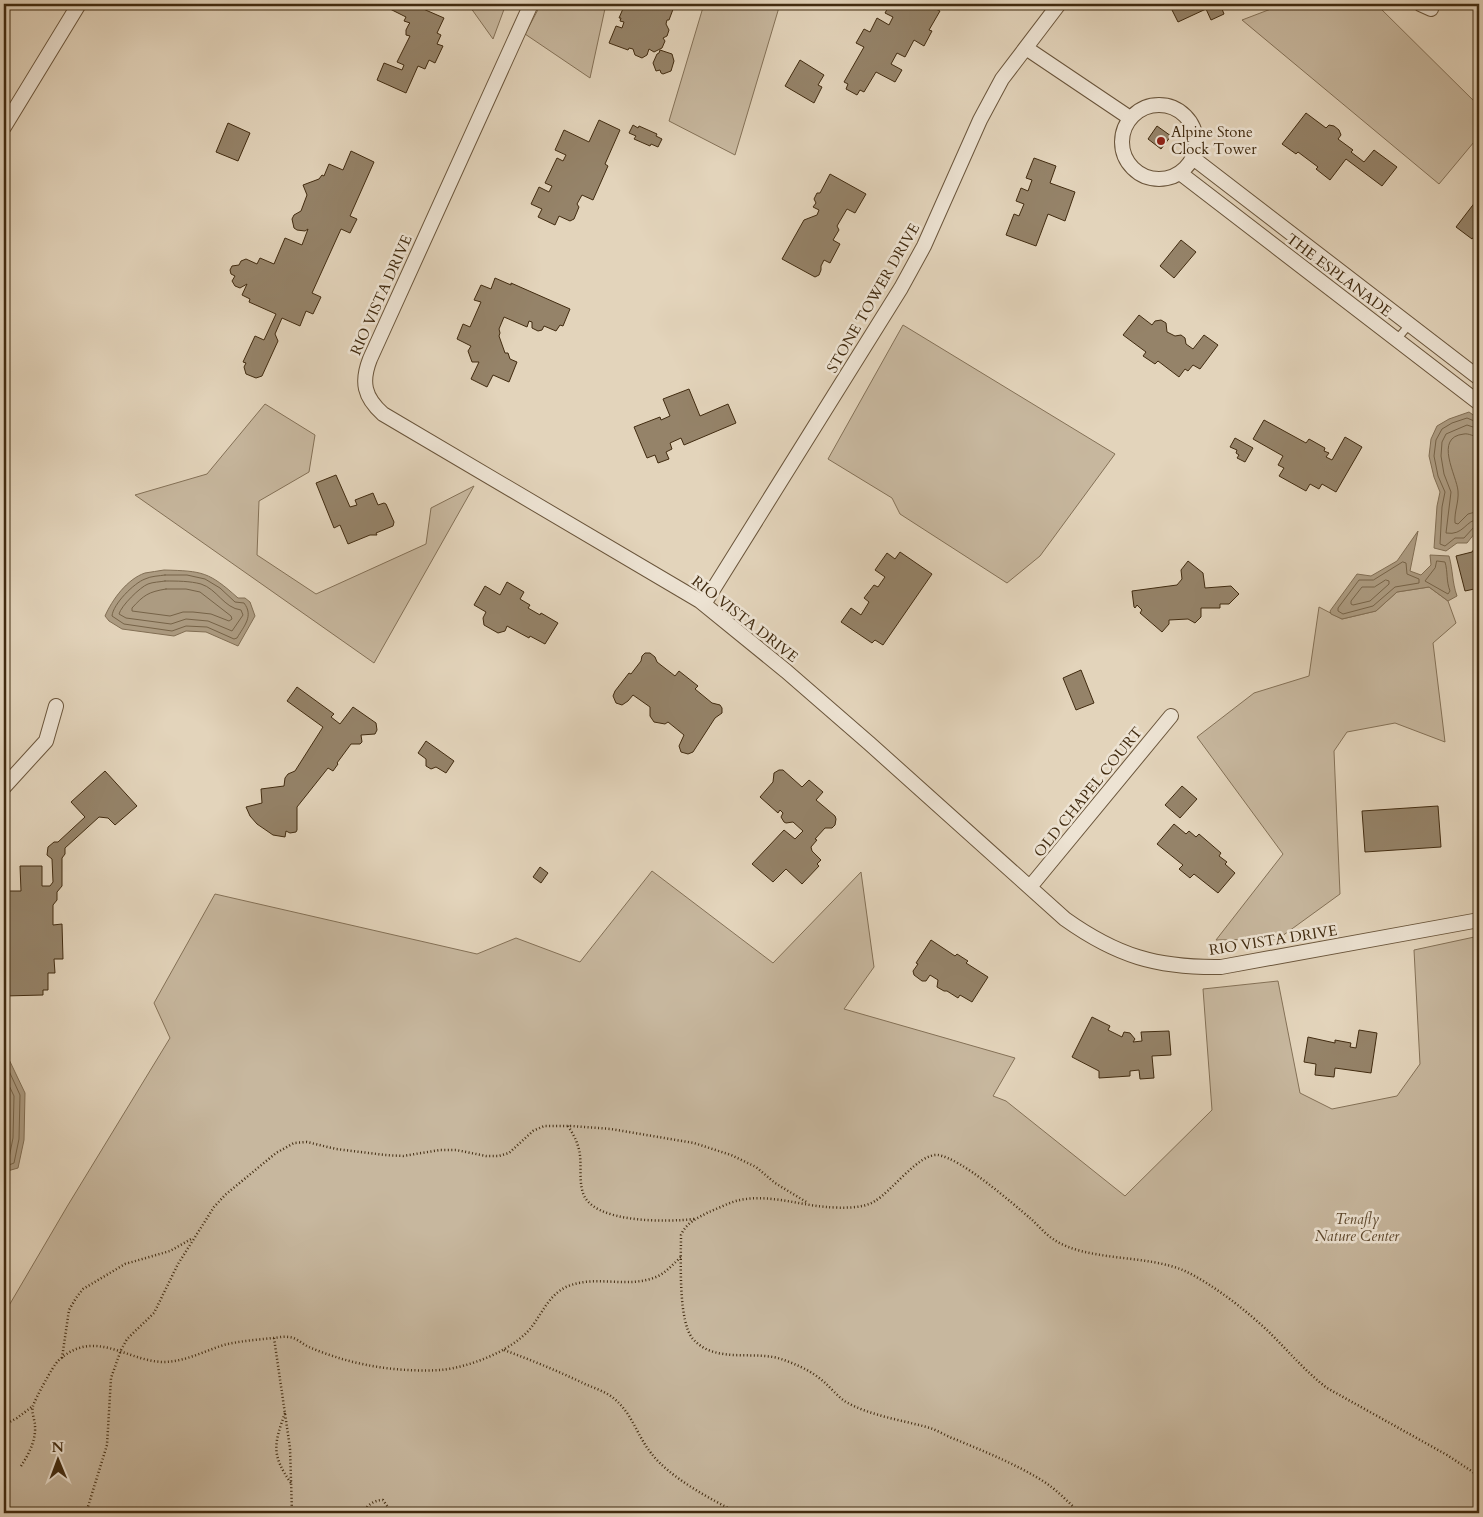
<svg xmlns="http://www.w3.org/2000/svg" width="1483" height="1517" viewBox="0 0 1483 1517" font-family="Cardo,serif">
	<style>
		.green { fill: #c7b79e; stroke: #847157 }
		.water { fill: #ac9b81; stroke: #816e54 }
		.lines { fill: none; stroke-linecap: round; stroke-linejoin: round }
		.shore { stroke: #766348; stroke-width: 1 }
		.building { fill: #958369; stroke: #412b10 }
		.lane-casing { stroke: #6a553b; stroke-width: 9 }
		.street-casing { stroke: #6a553b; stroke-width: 16 }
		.path { stroke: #412b10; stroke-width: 2.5; stroke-dasharray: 1 2.5; stroke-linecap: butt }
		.lane { stroke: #ede3d3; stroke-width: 7 }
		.street { stroke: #ede3d3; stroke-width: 14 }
		.poi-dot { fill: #8f2418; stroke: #ede3d3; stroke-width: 2 }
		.labels { text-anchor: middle; stroke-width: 5; stroke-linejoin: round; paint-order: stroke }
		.poi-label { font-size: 15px; fill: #412b10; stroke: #ede3d3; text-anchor: start }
		.street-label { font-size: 15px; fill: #412b10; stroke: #ede3d3 }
		.park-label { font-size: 15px; font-style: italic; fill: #5c472c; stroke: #ede3d3 }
	</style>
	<rect width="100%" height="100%" fill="#e3d4bb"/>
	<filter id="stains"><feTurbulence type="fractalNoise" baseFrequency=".004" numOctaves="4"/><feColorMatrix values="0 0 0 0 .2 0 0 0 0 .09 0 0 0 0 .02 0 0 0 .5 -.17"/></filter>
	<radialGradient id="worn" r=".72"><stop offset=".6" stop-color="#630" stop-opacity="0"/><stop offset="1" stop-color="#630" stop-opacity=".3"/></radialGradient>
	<!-- green -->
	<path class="green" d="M468 4H506L493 39Z
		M541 4H606L590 78 525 34Z
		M704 4H780L735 155 669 121Z
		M1284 4H1376L1479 106V136L1439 184 1242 20Z
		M903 325 1115 454 1040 556 1007 583 900 514 892 498 828 459Z
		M265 404 315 435 309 472 259 501 257 555 316 594 426 544 431 508 474 486 374 663 135 495 207 474Z
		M1429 587 1448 601 1456 623 1433 643 1445 742 1395 723 1347 732 1334 751 1340 894 1278 939 1216 940 1283 854 1197 737 1254 693 1309 676 1319 607 1342 619 1376 611 1397 592Z
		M652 871 773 963 861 872 874 967 844 1009 1015 1058 993 1096 1006 1101 1125 1196 1212 1110 1203 989 1278 981 1300 1093 1332 1109 1397 1096 1420 1064 1414 950 1479 936V1513H4V1314L68 1205 170 1038 154 1003 215 894 477 954 516 938 580 962Z"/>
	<!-- water -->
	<path class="water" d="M1469 412 1479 419V528L1467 543H1457L1446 551 1434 548 1437 506 1440 492 1434 477 1429 456 1431 439 1437 426 1449 419Z
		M1418 531 1410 571 1421 575 1431 565 1430 555 1449 556C1453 570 1452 582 1457 596L1448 601 1429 587 1397 592 1376 611 1342 619 1331 614 1330 611 1357 574 1371 576 1397 561Z
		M164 570C203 571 209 572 238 598H245L250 602 255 616 238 646 206 632 186 631 174 636 122 629 109 621 105 616C112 600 127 579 145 573 151 572 158 571 164 570Z
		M4 1049 25 1093 24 1140 18 1168 4 1172Z"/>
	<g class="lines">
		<!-- shore -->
		<path class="shore" d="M1479 423 1467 418 1452 423 1442 429 1436 440 1434 456 1438 476 1445 492 1442 507 1440 544 1445 546 1455 538H1464L1474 527 1479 525
			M1479 429 1467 425 1446 434 1442 442 1441 456 1444 474 1451 492 1446 533C1464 536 1465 520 1479 519
			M1479 437C1474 437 1469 433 1464 434 1433 437 1457 476 1458 491 1459 502 1454 512 1455 523L1458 524 1468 514 1479 511
			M1437 561 1445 562C1448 572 1446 581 1450 591L1448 594 1425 581 1435 568Z
			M1403 562 1406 563 1407 574 1419 579V583L1395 587 1373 606 1343 614 1338 611V608L1359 580H1373Z
			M165 575H187L205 579 220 588 235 602 244 603C254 616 244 626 237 638L234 639 207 627 186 626 172 631 124 624 112 616C113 604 134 583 145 579 151 576 159 576 165 575Z
			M1386 580 1389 581V584L1370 601 1353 605 1351 604V601L1362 587H1374Z
			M165 581C177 581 190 581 201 584 217 589 224 608 241 610L243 615 232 631 208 621 186 619 171 624 126 618 119 614C121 606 140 587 148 584 153 582 160 582 165 581Z
			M166 589H186L200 592 231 616 232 619 229 621 211 614 193 612H183L170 616 132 611V608C144 595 148 592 166 589Z
			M4 1060 20 1095 19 1139 14 1163 4 1167
			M4 1075 14 1096 13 1138 9 1158 4 1160
			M4 1092 6 1098 4 1145"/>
	</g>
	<!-- building -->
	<path class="building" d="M388 4H423L421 8 444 18 437 33 441 35 437 44 443 46 435 63 429 60 425 69 418 66 406 93 377 80 384 63 402 70 404 65 397 62 410 36 406 35V30L409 24 410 23 404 21 406 17 386 7Z
		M625 4H675L669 20H667L666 24 669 30 667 36 663 38 665 41 662 48 654 52 649 49 647 55 642 58 635 55 633 49 629 48 628 50 609 43 616 26 622 28 624 22 620 21 621 18H619Z
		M890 4H925L940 11 929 30 932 31 924 46 914 40 905 57 897 53 891 64 902 70 895 82 876 72 864 92 860 90 857 95 846 89 848 84 844 82 864 47 856 43 864 29 870 32 877 18 889 25 893 17 885 13Z
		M1169 4H1220L1224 14 1211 20 1206 9 1178 22Z
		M660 50 672 54 674 61 671 71 663 74 661 73 660 70 656 71 653 63 657 54 659 53Z
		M800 60 824 75 818 85 822 87 814 103 785 86Z
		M1306 113 1326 128 1329 125 1334 126 1339 130 1341 135 1338 139 1353 150 1351 152 1364 162 1374 150 1397 167 1382 186 1346 159 1330 180 1316 169 1318 167 1298 152 1296 154 1282 144Z
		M599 120 620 130 605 164 608 166 593 200 582 195 577 204 579 207 574 219 570 221 559 216 555 225 538 217 542 209 531 204 539 187 549 192 552 186 545 183 557 158 563 161 566 155 555 150 564 130 589 142Z
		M228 123 250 133 238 161 216 152Z
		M633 125 638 128 639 126 657 134 656 136 662 139 658 147 651 144 650 146 634 139 636 136 629 133Z
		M1157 126 1171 136 1161 149 1148 139Z
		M351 151 374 162 350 216 357 219 350 233 341 229 312 293 321 297 313 314 306 311 300 326 282 318 275 334 278 341 262 376 256 378 246 374 244 367 246 363 243 362 255 336 264 340 276 314 249 302 250 299 242 295 247 284 240 288 235 286 232 281 235 276 231 274 230 270 232 266 239 265 241 261 246 259 257 264 260 258 274 264 285 238 302 245 308 229 305 231 297 230 294 228 292 219 294 215 301 211 307 195 303 185 319 179 322 175 324 176 329 164 343 170Z
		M1034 158 1056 166 1050 183 1075 192 1065 221 1048 214 1036 246 1006 235 1014 214 1019 216 1024 204 1016 201 1021 188 1028 191 1032 180 1026 178Z
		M830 174 866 194 855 213 847 209 837 226 839 230 833 240 840 244 830 263 824 260 821 266V270L819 275 815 277 782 259 804 220 817 215 819 210 813 207 816 203 814 199 817 193H820Z
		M1479 197V230L1472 239 1456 227Z
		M1181 240 1196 252 1174 278 1160 266Z
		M495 278 511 285V283L570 309 563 326 560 325 556 331 544 326 542 330 538 331 532 328V322L529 321 527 327 504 317 499 329 500 333 499 336 505 353H508L510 359 517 362 509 382 493 375 487 387 471 379 479 362H472L468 351 471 346 457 339 463 324 470 327 481 302 474 300 481 285 491 289Z
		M1139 315 1152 325 1155 321 1161 320 1166 323 1167 332 1175 336 1181 335 1185 338 1186 344 1193 349 1204 335 1218 345 1200 369 1193 365 1188 371 1185 369 1179 377 1158 361 1155 364 1143 356 1146 352 1123 335Z
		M689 389 700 416 728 404 736 423 684 445 681 438 670 443 672 449 666 452 669 459 658 463 655 455 647 458 634 427 660 417 661 420 670 416 663 399Z
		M1264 420 1306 443 1309 439 1325 448 1324 451 1329 453 1326 457 1332 460 1345 437 1362 447 1336 492 1322 484 1319 489 1310 484 1306 491 1279 476 1284 468 1278 465 1283 456 1253 439Z
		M1235 438 1253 448 1245 462 1237 458 1239 455 1236 453 1237 450 1230 447Z
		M336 475 350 507 357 505 355 500 373 493 378 505 384 503 386 504 394 522 393 526 376 533 377 535H370L348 544 340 525 334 528 316 483Z
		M1479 530V588L1465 591 1456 556 1472 552 1478 543 1476 535Z
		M900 552 932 574 883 645 875 640 872 643 841 622 851 608 861 615 869 602 864 598 874 585 878 587 885 577 875 570 887 553 895 559Z
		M1188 561 1203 573 1205 588 1231 586 1239 594 1229 604H1220V608H1201V617L1195 623 1188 619 1169 620V624L1162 632 1140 613 1142 610 1137 605 1135 608 1134 607 1132 591 1177 585 1182 579 1181 570Z
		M507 582 524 592 520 599 530 605 528 608 540 615 541 613 558 623 545 644 530 636 529 638 507 626 505 631 498 633 484 625 483 618 486 612 474 605 485 586 500 595Z
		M650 653 655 657 657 662 675 676 679 671 698 686 695 689 712 703 720 705 722 708V713L715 718 693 752 688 754 681 752 679 746 684 735 668 722 665 724 654 722 650 716V707L633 695 628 701 622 705 616 703 613 696 615 691 629 673 631 674 641 661 642 656 645 653Z
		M1081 670 1094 703 1076 710 1063 678Z
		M297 687 334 714 331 717 340 724 353 707 376 723 377 730 375 734 361 735 362 742 360 744H351L337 763 338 764 333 771 328 768 297 807V830L296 832 290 833 286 831 285 837 273 835 257 824 250 816 246 807 262 803 261 789 284 786 285 778 288 774 295 771 323 727 287 701Z
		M426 741 454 761 446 773 436 767 431 769 426 766V759L418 753Z
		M779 770H783L802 787 809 780 823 792 816 800 835 816 836 819 835 825 832 828H825L815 839 817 840 811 847 812 851 821 860 817 864 819 866 802 884 786 869 773 882 752 864 784 830 795 839 803 831 793 822 786 823 784 822 781 817 783 813 780 810 778 813 760 797 773 782 774 773Z
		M105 771 137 806 115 825 108 818 99 817 65 848V854L62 858V886L57 892V900L53 905V925L62 924 63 959H54L55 973H48V990H43V995L4 996V974H8L7 959H9L8 949H4V938L8 937 6 916H8V912H4V891H21L20 866H42V886H50L53 882 52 859 47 855 48 847 54 842H58L85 817 71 802Z
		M1182 786 1197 799 1180 818 1165 805Z
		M1438 806 1441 847 1365 852 1362 811Z
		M1174 824 1186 834 1189 831 1196 837 1199 834 1221 853 1219 856 1227 862 1225 864 1235 873 1218 893 1194 874 1190 878 1179 869 1183 865 1157 844Z
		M540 867 548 873 541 883 533 877Z
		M931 940 955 956 957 954 968 961 966 963 988 977 972 1002 960 995 958 998 947 991H944L937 987 938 980 930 975 926 981H922L914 975 913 971 918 964 916 963Z
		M1092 1017 1110 1026 1108 1030 1122 1037 1124 1032 1130 1033 1135 1039 1133 1042 1142 1041 1141 1032 1169 1031 1171 1055 1152 1056 1154 1078 1140 1079 1139 1070 1130 1071V1076L1099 1078V1071L1072 1057Z
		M1359 1030 1377 1033 1371 1073 1335 1068 1334 1077 1315 1075 1316 1064 1304 1062 1308 1037 1335 1043V1040L1351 1043 1350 1047 1356 1048Z"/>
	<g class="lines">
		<defs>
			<path id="lane" d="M1397 339 1410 324"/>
			<path id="street" d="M531 4 370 359C361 382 364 397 383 414L700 601 786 671 870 744 1065 919C1117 956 1157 968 1221 967L1479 920
				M1420 4 1431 9
				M1026 48 1130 118
				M1122 142a37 37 0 1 1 74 0a37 37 0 1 1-74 0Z
				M4 127 79 4
				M1193 158 1479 378
				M1180 173 1479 403
				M704 604 901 288 924 246 980 120 1002 79 1059 4
				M4 787 46 741 56 706
				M1030 887 1171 716"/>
		</defs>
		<!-- lane casing -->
		<use href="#lane" class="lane-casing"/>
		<!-- street casing -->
		<use href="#street" class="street-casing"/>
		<!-- path -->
		<path class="path" d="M568 1126C572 1132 576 1139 578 1146 583 1161 578 1178 583 1193 593 1224 669 1222 694 1219
			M274 1338 290 1448 292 1513
			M504 1350C531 1360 558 1371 585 1384 594 1388 604 1391 612 1397 632 1412 636 1434 651 1453 669 1477 710 1499 738 1513
			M62 1358 69 1310 76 1298 83 1289 125 1264 170 1251 193 1238
			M285 1413C274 1444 271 1455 291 1483
			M4 1425 17 1418 33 1406
			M21 1466C29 1454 36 1440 35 1426 35 1420 31 1412 33 1406 34 1401 54 1364 58 1361 94 1327 126 1361 163 1362 185 1362 204 1351 224 1345 239 1341 256 1340 272 1338 277 1338 283 1336 288 1337 296 1337 302 1344 309 1347 318 1351 329 1355 339 1358 371 1368 408 1372 441 1370 470 1367 511 1351 530 1329 542 1314 548 1296 566 1287 595 1274 627 1289 656 1277 666 1273 673 1264 681 1257
			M86 1513 107 1445 111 1378 121 1350 127 1339 154 1313 178 1264 214 1207 225 1195 276 1153 294 1143 307 1142 336 1149 385 1155 403 1156 440 1150H456L486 1156H499L509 1153 533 1131 544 1126H572L611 1129 694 1143 731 1155 756 1167 775 1183 808 1203
			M363 1513C367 1505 374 1500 383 1500L392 1513
			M1080 1513C1069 1503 1058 1491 1046 1483 1018 1465 988 1453 957 1440 948 1437 939 1431 930 1428 902 1420 871 1416 846 1402 838 1397 831 1388 824 1382 813 1372 798 1365 784 1360 756 1349 716 1365 693 1339 678 1322 681 1260 681 1235 686 1223 697 1218 709 1212 719 1208 730 1202 740 1200 769 1194 799 1205 827 1207 841 1208 863 1209 875 1201 891 1192 919 1153 938 1155 962 1159 1011 1202 1031 1219 1038 1225 1045 1234 1053 1239 1086 1262 1147 1254 1185 1271 1214 1285 1247 1311 1270 1333 1289 1352 1306 1372 1327 1388L1447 1455 1479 1476"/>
		<!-- lane -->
		<use href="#lane" class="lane"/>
		<!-- street -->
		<use href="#street" class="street"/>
	</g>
	<!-- markers -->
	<circle class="poi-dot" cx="1161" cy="141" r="5"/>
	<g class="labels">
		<!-- poi labels -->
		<g class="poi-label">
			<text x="1171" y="137">Alpine Stone<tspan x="1171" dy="17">Clock Tower</tspan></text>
		</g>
		<!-- street labels -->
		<g class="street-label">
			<text transform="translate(1339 275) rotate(37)" y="5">THE ESPLANADE</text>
			<text transform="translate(381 295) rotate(-66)" y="5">RIO VISTA DRIVE</text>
			<text transform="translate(873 298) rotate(-60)" y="5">STONE TOWER DRIVE</text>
			<text transform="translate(745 619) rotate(38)" y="5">RIO VISTA DRIVE</text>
			<text transform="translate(1088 792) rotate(-51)" y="5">OLD CHAPEL COURT</text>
			<text transform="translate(1273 940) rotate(-9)" y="5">RIO VISTA DRIVE</text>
		</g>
		<!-- park labels -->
		<g class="park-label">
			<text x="1357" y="1224">Tenafly<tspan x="1357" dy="17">Nature Center</tspan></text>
		</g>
	</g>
	<!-- margin -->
	<rect width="1483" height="1517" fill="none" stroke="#e3d4bb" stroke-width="20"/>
	<rect x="5" y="5" width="1473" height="1507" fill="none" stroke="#412b10" stroke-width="2.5"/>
	<rect x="10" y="10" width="1463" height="1497" fill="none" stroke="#412b10"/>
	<!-- north arrow -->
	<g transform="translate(58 1460) rotate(359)" stroke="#ede3d3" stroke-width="4" paint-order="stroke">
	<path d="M0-4L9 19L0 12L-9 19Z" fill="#412b10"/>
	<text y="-8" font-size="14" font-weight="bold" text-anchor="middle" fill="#412b10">N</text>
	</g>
	<rect width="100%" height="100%" filter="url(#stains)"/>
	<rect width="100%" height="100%" fill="url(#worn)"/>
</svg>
